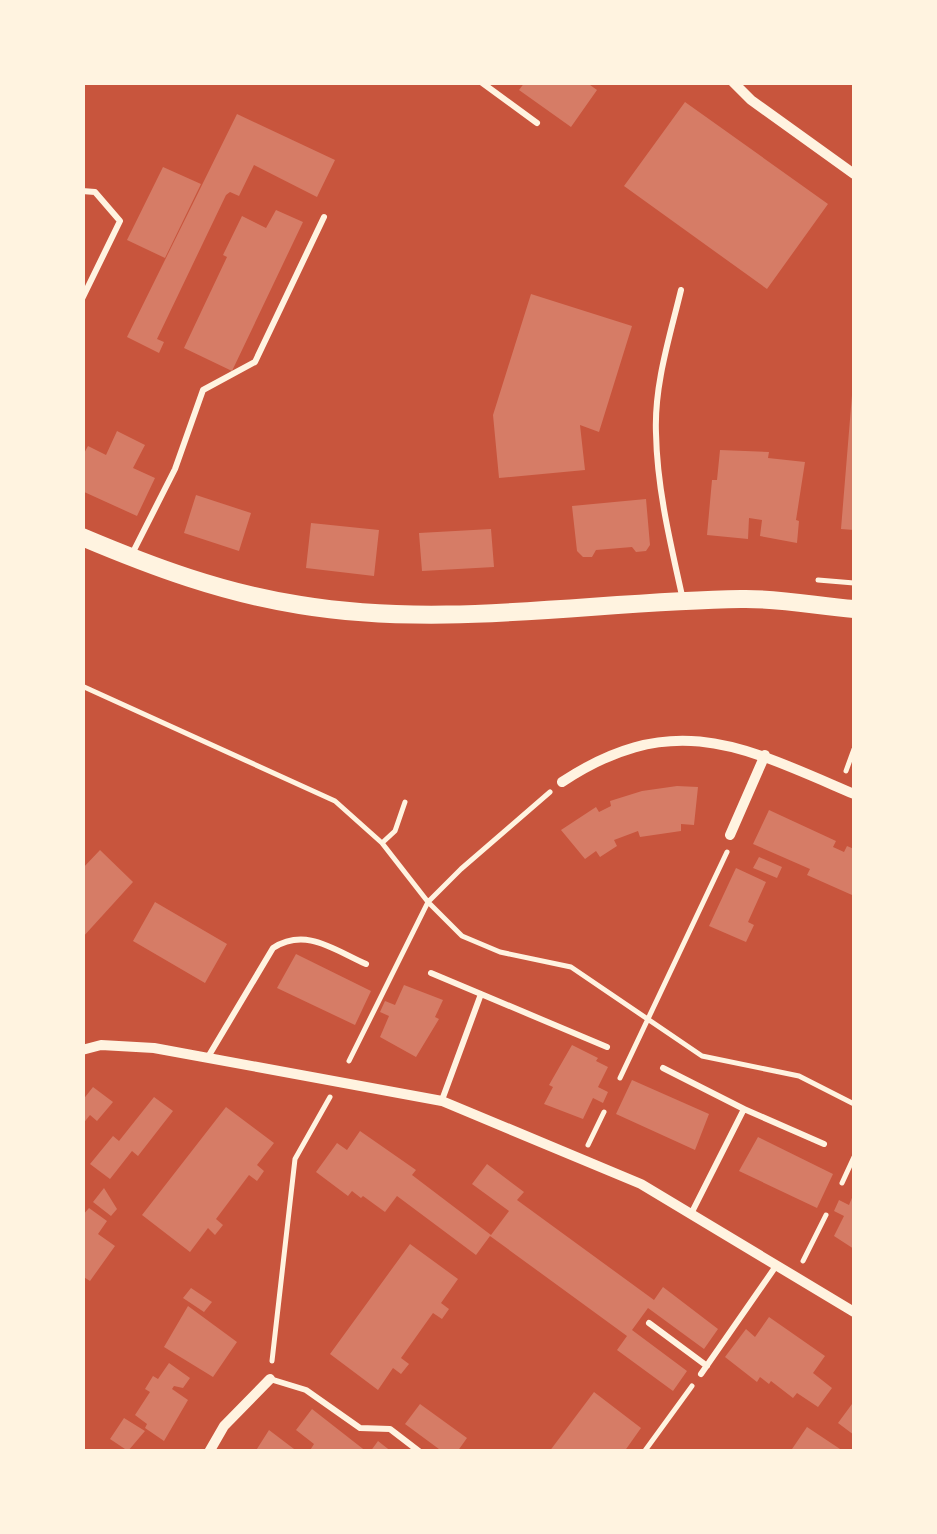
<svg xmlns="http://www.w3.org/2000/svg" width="937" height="1534" viewBox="0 0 937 1534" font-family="'DM Sans',sans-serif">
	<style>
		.building { fill: #d67c66 }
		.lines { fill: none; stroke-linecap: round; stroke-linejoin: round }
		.path { stroke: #fff3e0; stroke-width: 5 }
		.service { stroke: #fff3e0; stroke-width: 6 }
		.minor { stroke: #fff3e0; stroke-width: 10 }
		.secondary { stroke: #fff3e0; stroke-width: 18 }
	</style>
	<rect width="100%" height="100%" fill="#c8553d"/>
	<!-- building -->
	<path class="building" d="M525 82H586L597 90 571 127 519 90Z
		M685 102 828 204 767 289 624 186Z
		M237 114 335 160 317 197 254 165 239 196 230 192 226 195 157 339 164 342 159 353 127 337Z
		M163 167 201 184 165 258 127 240Z
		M276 210 303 222 232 371 184 348 227 257 223 255 242 216 266 228Z
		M531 294 632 326 599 432 580 425 585 470 499 478 493 415Z
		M852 395H854V530L841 529Z
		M117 431 145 445 133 468 155 478 137 516 82 491V457L88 446 106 455Z
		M720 450 769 452 768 458 805 462 796 520 799 521 797 543 760 536 762 520 749 518 748 539 707 535 712 480H717Z
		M196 495 251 513 239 551 184 533Z
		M646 499 650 545 646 551 636 552 632 547 596 550 592 557H583L577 551 572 506Z
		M311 523 379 530 374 576 306 568Z
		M491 529 494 567 422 571 419 533Z
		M677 786 698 787 694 825 681 824V831L640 837 638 831 614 840 617 846 600 857 596 851 585 859 561 830 596 807 599 812 611 806 610 801 642 791Z
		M769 810 836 841 833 847 844 852 847 846 854 849 852 895 807 875 810 869 753 844Z
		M100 850 133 882 82 938V869Z
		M759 857 782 867 777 878 753 868Z
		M736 868 766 882 748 922 754 925 746 942 709 926Z
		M155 902 227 944 205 983 133 941Z
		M296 954 371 991 355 1025 277 988Z
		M404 985 443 1000 435 1017 439 1019 416 1057 380 1037 389 1016 380 1012 385 1001 395 1005Z
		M572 1045 598 1058 596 1061 608 1067 598 1087 608 1092 603 1103 593 1098 583 1119 544 1104 553 1087 549 1085Z
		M632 1080 709 1114 695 1150 616 1114Z
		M93 1087 113 1102 97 1121 90 1115 82 1125V1101Z
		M154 1097 173 1111 138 1156 132 1151 110 1179 90 1164 113 1136 119 1141Z
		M226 1107 274 1143 257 1165 264 1171 257 1181 249 1175 216 1219 223 1225 215 1235 208 1228 190 1252 142 1215Z
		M360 1131 416 1170 412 1175 491 1235 509 1211 472 1184 487 1164 524 1192 517 1200 654 1300 663 1287 718 1329 704 1349 648 1308 632 1330 687 1371 673 1391 617 1350 627 1336 490 1236 476 1255 397 1196 385 1212 363 1196 361 1198 352 1191 348 1196 316 1172 337 1143 347 1150Z
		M758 1137 833 1174 817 1208 739 1171Z
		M104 1188 117 1209 111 1216 93 1202Z
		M854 1193V1249L834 1236 844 1216 834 1211 839 1200 849 1205Z
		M89 1208 107 1221 98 1234 115 1246 90 1281 82 1276V1216Z
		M410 1244 458 1279 441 1303 449 1309 442 1319 433 1313 401 1358 409 1364 401 1374 393 1368 378 1390 330 1354Z
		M191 1288 212 1302 204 1312 183 1298Z
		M188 1306 237 1342 213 1377 164 1347Z
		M769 1317 825 1356 813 1373 832 1388 818 1407 797 1393 793 1398 771 1381 769 1384 760 1377 757 1382 725 1357 746 1329 755 1337Z
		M169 1363 190 1378 183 1388 174 1386 172 1389 188 1400 164 1441 145 1428 147 1424 135 1415 150 1392 145 1389 153 1376 158 1379Z
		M594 1392 641 1428 624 1452H549Z
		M420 1404 467 1438 457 1452H443L405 1424Z
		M852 1404 854 1406V1435L838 1423Z
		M312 1409 367 1452H309L314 1444 296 1430Z
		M124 1418 145 1431 128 1451 110 1439Z
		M807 1427 840 1449 838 1452H790Z
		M269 1430 298 1452H255Z
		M378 1441 392 1452H370Z"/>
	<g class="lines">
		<!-- path -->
		<path class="path" d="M818 580 854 583
			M82 686 335 801 382 843 428 902 462 936 500 952 571 967 702 1056 799 1076 854 1104
			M846 771 854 749
			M382 843 395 831 405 802
			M349 1061 428 902 461 869 550 792
			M620 1078 727 852
			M588 1145 604 1112
			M842 1183 854 1157
			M803 1261 826 1215
			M272 1361 295 1159 330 1097
			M644 1452 692 1386"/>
		<!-- service -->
		<path class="service" d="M481 82 537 123
			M82 191 95 192 120 221 82 299
			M681 290C670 336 654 385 656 433 657 489 671 546 683 600
			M131 556 175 469 203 390 255 362 324 217
			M431 973 481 994
			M208 1057 273 948C306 927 334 950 366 964
			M663 1068 744 1109
			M442 1100 481 994 607 1047
			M692 1212 744 1109 824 1144
			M649 1323 707 1366
			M701 1374 776 1266
			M270 1379 306 1390 360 1428 390 1429 420 1452"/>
		<!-- minor -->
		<path class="minor" d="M733 82 751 100 854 174
			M562 782C674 708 744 747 854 794
			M730 835 765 755
			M82 1050 101 1045 154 1048 442 1101 641 1184 854 1312
			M209 1452 224 1426 270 1379"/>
		<!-- secondary -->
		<path class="secondary" d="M82 537C153 567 223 593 300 605 446 629 594 601 741 599 778 598 817 606 854 609"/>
	</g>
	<!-- border -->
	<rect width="937" height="1534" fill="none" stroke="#fff3e0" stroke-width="170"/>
</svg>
